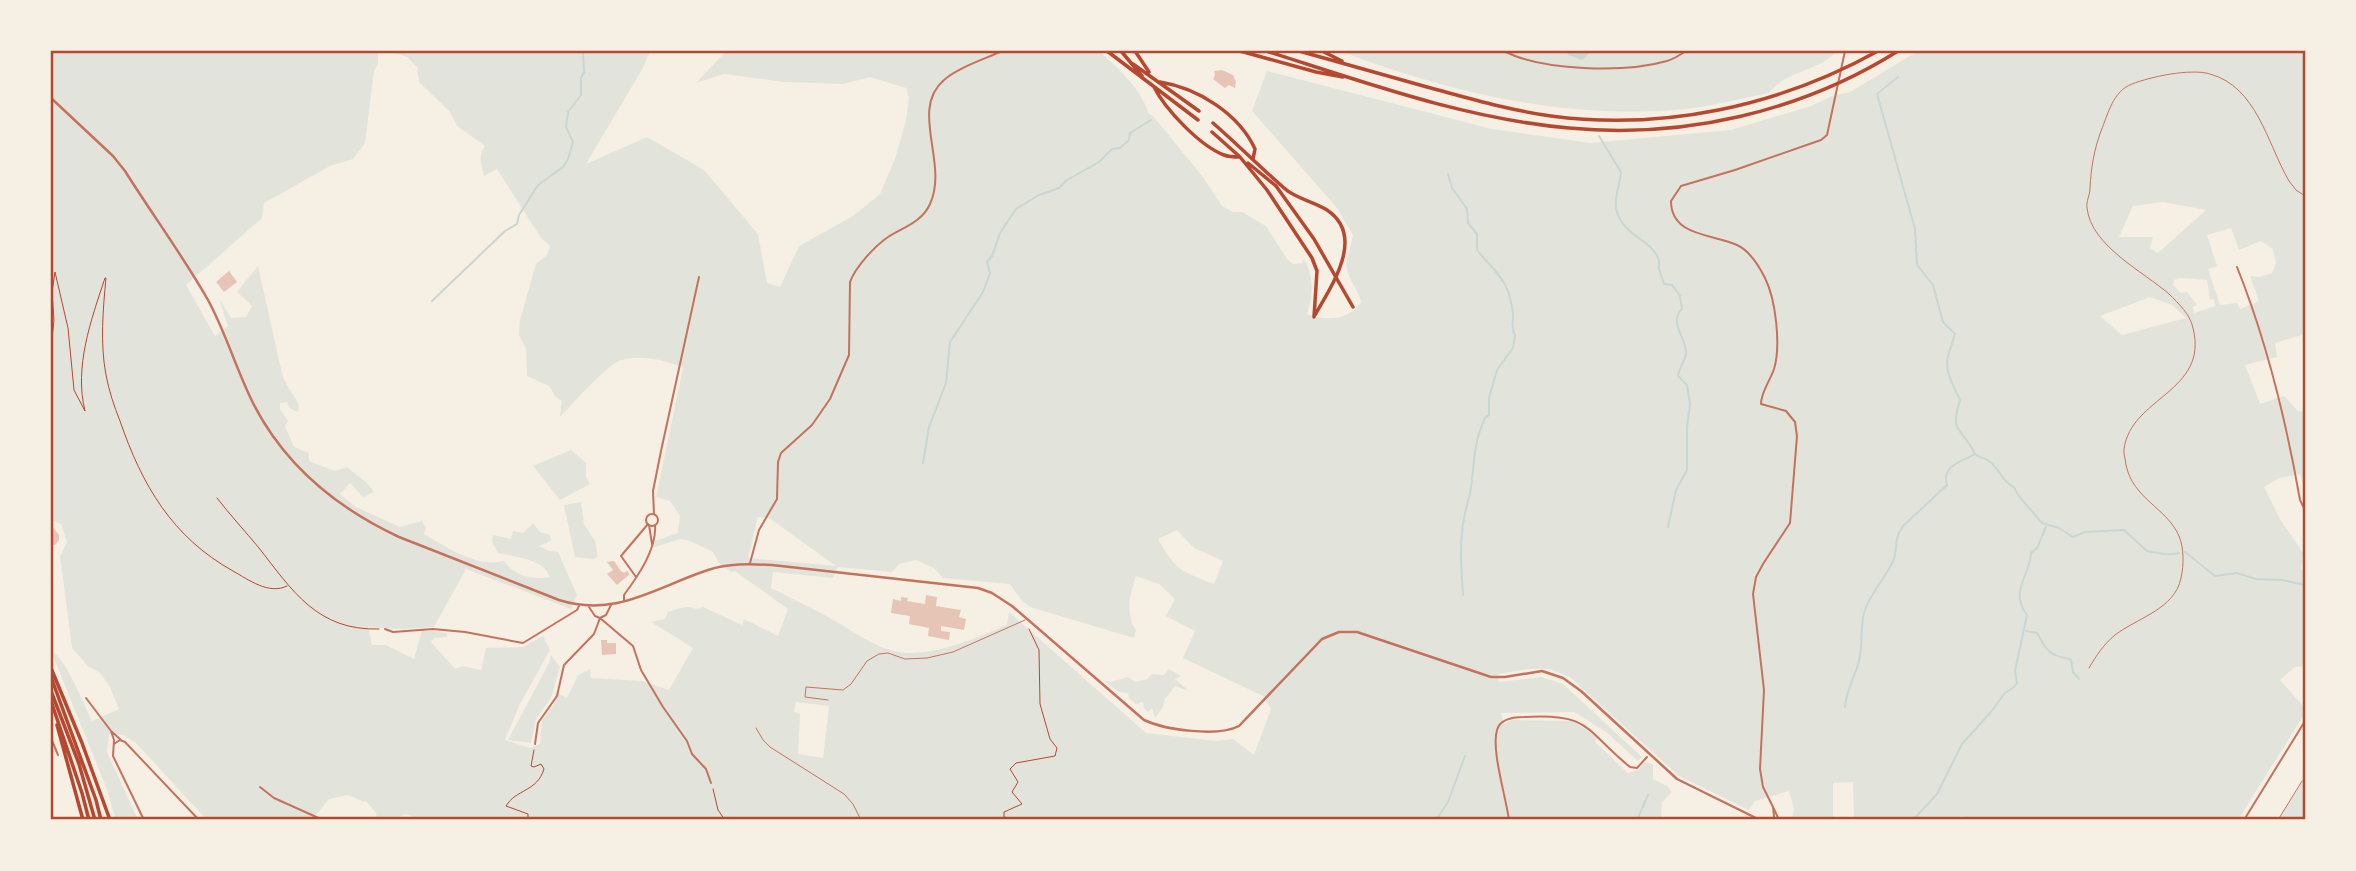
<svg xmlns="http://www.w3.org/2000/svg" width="2356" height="871" viewBox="0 0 2356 871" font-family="Signika,sans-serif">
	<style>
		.green { fill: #e2e4dc; fill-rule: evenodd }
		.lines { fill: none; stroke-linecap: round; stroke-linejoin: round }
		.stream { stroke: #c9d6d2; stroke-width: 2 }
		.river { stroke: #c9d6d2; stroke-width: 9 }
		.building { fill: #e6c5b7 }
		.path { stroke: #b5482f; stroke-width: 1 }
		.service { stroke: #c5725c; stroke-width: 1 }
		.minor { stroke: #c5725c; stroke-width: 2 }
		.tertiary { stroke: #c5725c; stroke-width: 2.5 }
		.primary { stroke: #b5482f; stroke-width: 3.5 }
		.trunk { stroke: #b5482f; stroke-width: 3.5 }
		.motorway { stroke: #b5482f; stroke-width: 3.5 }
		.neatline { fill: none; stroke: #b5482f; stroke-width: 2.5 }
	</style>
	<rect width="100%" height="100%" fill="#f6efe4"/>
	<!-- green -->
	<path class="green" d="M51 51H382L378 52V63L374 71 365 143 353 159 330 166 264 203 262 218 186 285 215 336 228 326 219 299 231 318 246 317 252 306 237 292 258 266 283 378 299 405 298 412 289 408 287 402 280 403V409L288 421 285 426 294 447 309 453V461L335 471 347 467 368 484 374 492 363 497 350 483 340 494 356 507 400 527 422 521 426 528 424 534C446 547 477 568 504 561 515 576 532 580 550 577 544 559 516 557 498 553L492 542 493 535 511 539 513 531 523 533 533 523 540 532 550 535 551 541 539 546 549 551 558 552 577 595 571 609 466 569 434 627 402 629 368 627 372 645H386L414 659 422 630 447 633V637L434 638 431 642 455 669 463 666 481 670 486 648 523 647 543 636 550 650 520 704 505 740 530 748 540 744 542 720 555 703 556 692 567 698 578 675 590 669 591 678 642 681 669 690 693 648 651 622 665 619 668 612C674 610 681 607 688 607 695 608 696 610 703 607L742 625 744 619 778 636 788 609 735 571 731 572 719 563 713 552 688 540 680 539 652 548 655 541 678 533 680 516 670 501 656 497 683 368C666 360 635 353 617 362 605 368 571 405 560 417L562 401 555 396 549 386 527 376 526 349 519 335 520 320 536 264 547 255 550 246 541 238 497 169 484 176C482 163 477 157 485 146L457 126 450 112 419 82 417 67 407 57 388 51H650L643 68 586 164 647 137 704 170 758 234 767 283 780 287 799 246 853 216 880 194 895 159 906 120 909 98 906 88 870 77 843 84 784 82 724 74 696 83 726 51H1099C1119 69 1140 87 1149 114L1153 116 1203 177 1222 206 1233 212H1242L1266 226 1287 259 1293 264 1302 263 1304 259C1314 275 1313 297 1307 314 1326 321 1349 321 1361 302 1359 291 1350 282 1347 270 1345 260 1351 246 1353 235L1337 208 1252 111 1267 71 1492 129 1590 143 1731 130 1811 106 1832 96 1850 92 1918 51H2305V334L2275 343 2277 357 2245 365 2260 404 2284 396 2298 411 2305 412V489L2300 474 2279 478 2264 487 2280 519 2303 553 2301 569 2305 573V666L2295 667 2280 680 2305 708V713L2238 820H1970L1962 816 1952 820H1854L1853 782 1833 783V820H1792L1794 809 1789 791 1755 801 1749 810 1679 776 1570 677 1550 669H1528L1498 674 1499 682 1541 677 1563 684 1642 757 1638 761 1606 732 1574 712 1501 713 1504 724 1512 720 1574 721 1597 738 1595 742 1628 773 1638 770 1645 762 1653 764V779L1667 786 1672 792 1662 802 1661 820H420L406 814 392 820H377L376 813 366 801 364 802 348 795 329 799 312 820H207L136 743 124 735 109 734 107 752 138 820H116L106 787 51 651C65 656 83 703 92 721L119 709 110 687 100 673 88 666 72 648 60 556 67 542 61 524 51 520ZM2163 202 2206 210 2158 253 2150 248 2153 237H2119L2133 206ZM2231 228 2239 250 2261 241 2273 249 2276 263 2272 273 2260 277 2250 276 2259 301 2240 309 2237 303 2220 305 2208 269 2217 266 2207 235ZM2180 278 2207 280 2210 300 2214 299 2215 306 2194 313 2193 307 2197 305 2187 292 2181 293 2173 285 2174 280ZM2150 297 2172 305 2186 318 2122 335 2100 316ZM758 517 769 518 836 566 748 558ZM1177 530 1194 548 1223 561 1214 584C1181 571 1176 571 1158 539ZM916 560 934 568 943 578 1010 584 1022 601 1030 607 1134 638 1136 630C1125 614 1130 593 1136 576L1159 584 1175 599 1166 616 1195 631 1183 658 1263 696 1271 709 1254 755 1233 739 1216 741 1146 733 1009 612 1007 625C978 637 942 653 910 653 880 653 854 631 828 617 809 607 790 597 771 588L773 572 833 578 838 567 892 572 899 564ZM796 702 829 706 823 758 798 754 800 714 794 712Z
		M1340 51H1837C1818 72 1787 70 1769 93 1738 99 1706 108 1674 110 1562 119 1444 91 1340 51Z
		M571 450 586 463V477L590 484 560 500 533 466Z
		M581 502 584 524 595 541 598 557 593 559 575 557 564 505Z
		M551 655 560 667 551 698 536 719 531 743 508 740 549 663Z
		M1169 669 1181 676 1175 679 1189 691 1175 686 1165 699 1163 707 1155 718 1152 708 1148 712 1144 708 1143 702 1136 704 1129 698 1128 693 1119 692 1103 680 1111 682 1128 677 1135 682 1147 679 1152 674 1164 675Z
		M2305 776V820H2278L2303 780Z"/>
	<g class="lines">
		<!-- stream -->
		<path class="stream" d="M1898 77 1877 94 1915 229 1917 265 1933 285 1943 322 1955 334C1953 341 1950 349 1948 356 1944 371 1954 387 1960 400 1949 435 1962 426 1975 454 1980 458 1986 458 1990 462 2000 469 2001 481 2014 487L2018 495 2042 523 2059 528 2073 537 2085 532 2124 530 2147 551C2159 553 2167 556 2179 553
			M1599 136 1621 172C1620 186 1612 202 1618 215 1626 236 1652 241 1658 258 1661 264 1658 264 1659 269 1660 274 1663 279 1664 284L1672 285 1680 296 1682 309C1668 323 1687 338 1686 354 1685 361 1679 368 1678 376L1687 385 1690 404 1687 427V470L1676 490 1668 527
			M1448 174 1452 188 1467 209 1468 223 1477 234V250C1487 263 1502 275 1508 291 1510 297 1512 307 1513 313 1514 322 1510 327 1515 335L1513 348 1497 370 1489 398V415L1485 418C1473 445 1475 458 1471 487 1470 496 1467 504 1465 513 1459 540 1461 568 1463 595
			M432 301 505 231 517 224 519 215 538 185 563 167 568 159 573 142 566 127 568 112 581 95V78L584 72 583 51
			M923 463 929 427 946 383 950 342 983 292 990 273 987 262 992 256 1000 233 1016 209 1039 195 1059 188 1067 180 1099 162 1112 149 1120 148 1129 140 1130 133 1151 120
			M2185 552 2215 576 2237 573 2256 579 2282 580 2305 585
			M2026 631 2037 633C2043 641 2044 650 2055 655 2060 658 2065 657 2071 660L2073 672 2079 679
			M1845 707C1846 690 1855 677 1859 661 1863 645 1860 629 1864 613 1869 594 1885 579 1893 561 1897 553 1895 544 1898 535 1899 532 1902 529 1903 526L1947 485C1941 466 1961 462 1973 455
			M1436 820 1448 802 1465 756
			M1637 820 1648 795
			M1913 820 1937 794 1962 744 1990 713 2005 693 2014 687 2017 683 2015 671 2027 615C2009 591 2030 576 2031 553L2037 548 2046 527"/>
		<!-- river -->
		<path class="river" d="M1571 51 1581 55 1585 51"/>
	</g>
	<!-- building -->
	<path class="building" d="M1222 70 1233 75 1236 82 1235 88 1229 85 1225 88 1213 79 1215 75 1214 71Z
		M229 271 237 282 224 292 216 282Z
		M51 525 59 535V540L55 545H51Z
		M614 561 621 571 624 573 627 571 630 574 617 585 607 574 613 570 607 562Z
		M926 595 937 597 936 606 961 610 959 617 966 619 964 630 941 626V631L950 632 949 640 928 636 929 628 909 624 910 616 891 613 893 599 901 601V597L908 598 907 601 925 604Z
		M601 640H607V643H616V654L602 655Z"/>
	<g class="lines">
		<!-- path -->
		<path class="path" d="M51 348 54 320 52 292 55 272 68 328 74 390 85 411C74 367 91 320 105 278H106C103 309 100 344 106 375 109 391 114 406 120 421 142 485 172 537 233 571 249 580 269 595 287 586
			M217 498C230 515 245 531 259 548 292 590 317 631 379 629
			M713 789 718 810 725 820
			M528 820V814L506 806C516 789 537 792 544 769L541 764 534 767 531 766 534 750
			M1015 820 1004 817V812L1022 804 1012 792 1018 782 1010 769 1016 763 1055 756 1057 748 1050 739 1040 704 1039 650 1029 629"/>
		<!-- service -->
		<path class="service" d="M2089 668C2096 656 2104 644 2115 635 2137 618 2175 609 2181 578 2184 565 2184 548 2179 536 2167 508 2133 499 2126 465 2126 460 2123 454 2124 449 2131 397 2209 392 2193 328 2190 314 2179 304 2169 294 2144 272 2091 246 2087 208 2086 201 2090 195 2090 188 2091 168 2094 150 2101 131 2108 114 2113 91 2132 84 2150 77 2190 68 2210 74 2257 87 2267 143 2289 181L2296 190 2305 196
			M828 700 805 697 806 687 843 690 851 684 867 661 879 654 888 653 905 659 927 658 953 652 1025 620
			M756 728 763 740 770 747 844 794 853 804 861 820
			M2278 820 2302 781"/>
		<!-- minor -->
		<path class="minor" d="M1504 51C1542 71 1625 73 1667 61 1674 59 1680 55 1686 51
			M2237 267C2267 342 2286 420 2300 500L2305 510
			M646 520a6 6 0 1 1 12 0a6 6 0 1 1-12 0Z
			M654 514 653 491 661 451 699 277
			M649 525 652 544
			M750 563 759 530 777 499 778 462 781 453 812 425 830 399 849 355 850 282C856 266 875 246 888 237 904 227 922 222 930 204 949 163 909 110 944 80 957 68 985 59 1002 51
			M636 577 621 556 648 524
			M624 601V595C638 576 657 549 655 525
			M589 607 595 616 600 618 606 615 611 605
			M385 629 393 632 433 629 465 632 523 643 577 610 579 606
			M86 698 111 731 121 740
			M111 731 114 740 113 756 144 820
			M51 738 58 755
			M114 744 120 740 125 742 199 820
			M535 744 538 723 557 696 564 665 594 634 600 618 633 646 641 670 663 707 687 741 692 754 706 769 711 783
			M260 787 274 798 323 820
			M1773 807 1763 787 1760 769 1764 690 1753 594 1756 577 1763 564 1790 523 1797 436 1795 422 1786 411 1761 404C1761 392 1770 381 1774 369 1781 346 1776 300 1765 278 1759 266 1750 251 1737 245 1714 234 1671 237 1671 201L1681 186 1735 170 1821 140 1827 135 1845 51
			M1509 820C1506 797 1491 750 1497 730 1500 719 1514 717 1524 717 1592 713 1584 730 1630 767L1637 768 1647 757
			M1771 820 1774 817 1773 807 1779 820
			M2244 820 2305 721"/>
		<!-- tertiary -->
		<path class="tertiary" d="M51 98 113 156 125 171C152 214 183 256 208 300 226 333 236 369 253 403 284 464 337 508 399 537L559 600C616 618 656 587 708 570 729 563 750 564 772 565L978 588 992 593 1012 606 1144 720C1165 730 1218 737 1239 726L1322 639 1339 632H1357L1491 677H1505L1542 671 1563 678 1581 691 1677 779 1760 820"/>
		<!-- primary -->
		<path class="primary" d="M51 668 82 743 110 820
			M51 677 96 800 101 820
			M51 691 79 764 95 820
			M51 701 82 793 89 820
			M57 725 83 820"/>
		<!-- trunk -->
		<path class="trunk" d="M1276 186 1314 239 1353 307"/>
		<!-- motorway -->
		<path class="motorway" d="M1107 51 1198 120
			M1121 51 1142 76
			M1135 51 1149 72
			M1240 51 1316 72 1343 77
			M1266 51C1364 82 1465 119 1569 128 1683 139 1801 112 1898 51
			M1299 51C1342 63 1384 75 1427 87 1468 98 1508 110 1551 116 1664 131 1779 106 1878 51
			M1322 51 1342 61
			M1133 64 1199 111
			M1160 82C1198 88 1239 114 1255 149L1253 159
			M1154 87C1165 109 1200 146 1224 155 1229 157 1235 157 1240 157L1267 190 1312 258 1317 271 1314 317
			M1213 123C1237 144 1260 167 1284 188 1296 199 1313 201 1327 210 1366 236 1332 285 1315 315
			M1212 132 1239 156
			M1248 163 1276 186"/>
	</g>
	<!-- border -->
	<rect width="2356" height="871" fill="none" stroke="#f6efe4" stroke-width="105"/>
	<rect x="52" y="52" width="2252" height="766" class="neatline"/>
</svg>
